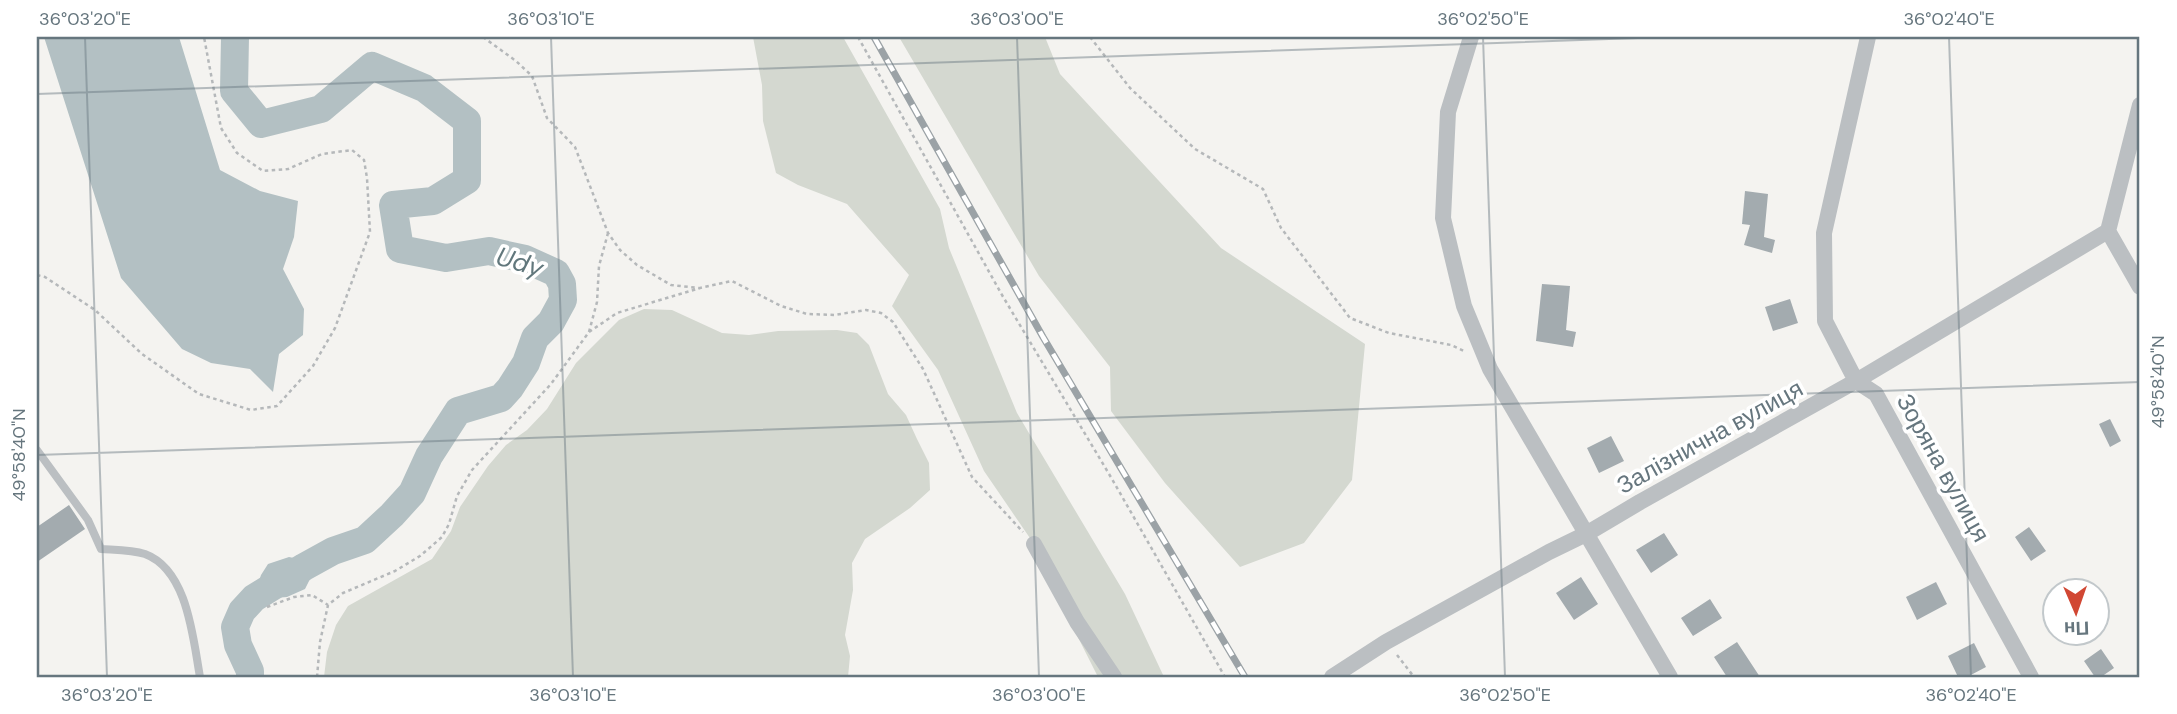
<svg xmlns="http://www.w3.org/2000/svg" width="2177" height="714" viewBox="0 0 2177 714" font-family="'DM Sans',sans-serif">
	<style>
		.green { fill: #d4d8d0 }
		.water { fill: #b3c0c3 }
		.lines { fill: none; stroke-linecap: round; stroke-linejoin: round }
		.river { stroke: #b3c0c3; stroke-width: 28 }
		.building { fill: #a3abaf }
		.path { stroke: #b5b8ba; stroke-width: 2.5; stroke-dasharray: 3.5 3.5; stroke-linecap: butt }
		.lane { stroke: #bbbfc2; stroke-width: 8 }
		.street { stroke: #bbbfc2; stroke-width: 16 }
		.rail-casing { stroke: #9ba2a6; stroke-width: 7 }
		.rail { stroke: #fff; stroke-width: 4.5; stroke-dasharray: 13; stroke-linecap: butt }
		.ticks { fill: none; stroke: #66767e; stroke-width: 2; stroke-opacity: 0.45 }
		.labels { text-anchor: middle; stroke-width: 7; stroke-linejoin: round; paint-order: stroke }
		.street-label { font-size: 24px; fill: #66767e; stroke: #fff }
		.water-label { font-size: 26px; font-style: italic; fill: #61777c; stroke: #fff }
		.neatline { fill: none; stroke: #66767e; stroke-width: 2.5 }
		.ticks-label { font-size: 18px; text-anchor: middle; fill: #66767e }
	</style>
	<rect width="100%" height="100%" fill="#f4f3f0"/>
	<!-- green -->
	<path class="green" d="M753 37H843L940 209 949 248 1017 413 1125 594 1164 677H1098L1038 558 1034 544 984 471 938 370 892 306 909 275 847 204 798 185 776 173 763 121 762 85Z
		M899 37H1045L1060 74 1221 248 1365 344 1352 480 1304 543 1240 567 1165 483 1111 411 1110 367 1039 276Z
		M644 309 672 310 722 333 749 335 778 331 837 330 857 333 869 345 888 394 906 415 917 439 929 463 930 490 910 508 865 539 852 563 853 590 845 635 850 656 848 677H324L327 652 336 625 348 606 432 559 451 531 460 507 488 466 506 445 527 430 547 409 576 363 619 320Z"/>
	<!-- water -->
	<path class="water" d="M44 37H179L220 170 260 191 298 201 294 237 283 269 304 309 303 335 279 354 273 392 250 369 211 363 182 349 121 278Z
		M289 557 313 562 311 577 305 589 287 597 274 598 242 611 257 587 261 575 268 564Z"/>
	<g class="lines">
		<!-- river -->
		<path class="river" d="M235 37 234 91 261 124 321 109 372 66 424 88 467 121V180L433 201 393 205 400 249 446 258 489 251 525 259 556 273 562 284 563 300 551 322 535 338 526 363 510 388 501 398 458 411 429 456 412 493 392 515 365 540 333 551 304 567 254 598 242 611 235 627 238 645 250 671V677"/>
	</g>
	<!-- building -->
	<path class="building" d="M1745 191 1768 194 1764 237 1775 240 1772 253 1744 245 1750 225 1742 224Z
		M1542 284 1570 286 1566 330 1576 332 1573 347 1536 341Z
		M1790 299 1798 323 1773 331 1765 307Z
		M2110 419 2121 441 2110 447 2099 424Z
		M1611 436 1624 461 1599 473 1587 448Z
		M69 505 85 529 37 562V527Z
		M2029 527 2046 551 2031 561 2015 537Z
		M1664 533 1678 555 1651 573 1636 550Z
		M1581 577 1598 604 1574 620 1556 593Z
		M1936 582 1947 604 1917 620 1906 597Z
		M1710 599 1722 618 1693 636 1681 618Z
		M1737 642 1760 677H1727L1714 657Z
		M1974 643 1986 667 1967 677H1958L1948 656Z
		M2101 649 2114 668 2101 677H2095L2084 661Z"/>
	<g class="lines">
		<!-- path -->
		<path class="path" d="M483 37 516 61 532 76 547 118 575 147 608 233 620 250 637 265 671 285 699 288
			M858 37 1002 295 1112 479 1225 677
			M1090 37 1130 88 1195 149 1263 189 1281 228 1350 318 1389 333 1451 345 1466 352
			M37 275 45 277 95 310 142 354 199 394 251 410 277 406 313 366 335 328 370 232 367 178 364 160 352 150 322 154 288 169 263 171 237 153 221 128 204 37
			M589 332 617 313 700 288 732 281 781 306 807 314 834 315 866 310 881 313 893 322 923 369 972 477 1023 532
			M267 607 294 597 312 595 328 605
			M1397 655 1414 677
			M317 677 320 642 328 605 343 593 395 571 420 556 442 537 449 524 457 496 472 470 551 384 589 332 597 302 599 266 608 233"/>
		<!-- lane -->
		<path class="lane" d="M37 450 88 520 101 549C115 550 132 550 145 554 188 570 193 639 200 677"/>
		<!-- street -->
		<path class="street" d="M1471 37 1448 112 1443 218 1464 306 1490 369 1670 677
			M1868 37 1824 233 1825 321 1856 381 1876 394 2031 677
			M2140 105 2108 231 2140 287
			M1034 544 1077 622 1114 677
			M1332 677 1386 642 1549 552 1586 534 1640 502 1856 381 2108 231"/>
		<defs>
			<path id="rail" d="M874 37 1043 337 1245 677"/>
		</defs>
		<!-- rail casing -->
		<use href="#rail" class="rail-casing"/>
		<!-- rail -->
		<use href="#rail" class="rail"/>
	</g>
	<!-- ticks -->
	<path class="ticks" d="M85 37 107 677M551 37 573 677M1017 37 1039 677M1483 37 1505 677M1949 37 1971 677M37 94 1666 37M37 455 2140 382"/>
	<g class="labels">
		<!-- street labels -->
		<g class="street-label">
			<text transform="translate(1710 437) rotate(-29)" y="8">Залізнична вулиця</text>
			<text transform="translate(1943 468) rotate(61)" y="8">Зоряна вулиця</text>
		</g>
		<!-- water labels -->
		<g class="water-label">
			<text transform="translate(520 262) rotate(17)" y="9">Udy</text>
		</g>
	</g>
	<!-- border -->
	<rect width="2177" height="714" fill="none" stroke="#ffffff" stroke-width="77"/>
	<!-- north arrow -->
	<g transform="translate(2076 612) rotate(178)"><circle r="33" fill="#ffffff" stroke="#c2c8cb" stroke-width="2"/>
	<path d="M0-5L12 26L0 18L-12 26Z" fill="#d14733"/>
	<text y="-10" font-size="19" font-weight="bold" text-anchor="middle" fill="#66767e">Пн</text>
	</g>
	<rect x="38" y="38" width="2100" height="638" class="neatline"/>
	<g class="ticks-label">
		<text x="85" y="25">36°03'20"E</text>
		<text x="551" y="25">36°03'10"E</text>
		<text x="1017" y="25">36°03'00"E</text>
		<text x="1483" y="25">36°02'50"E</text>
		<text x="1949" y="25">36°02'40"E</text>
		<text transform="translate(2158 382) rotate(-90)" y="6">49°58'40"N</text>
		<text transform="translate(19 455) rotate(-90)" y="6">49°58'40"N</text>
		<text x="107" y="701">36°03'20"E</text>
		<text x="573" y="701">36°03'10"E</text>
		<text x="1039" y="701">36°03'00"E</text>
		<text x="1505" y="701">36°02'50"E</text>
		<text x="1971" y="701">36°02'40"E</text>
	</g>
</svg>
